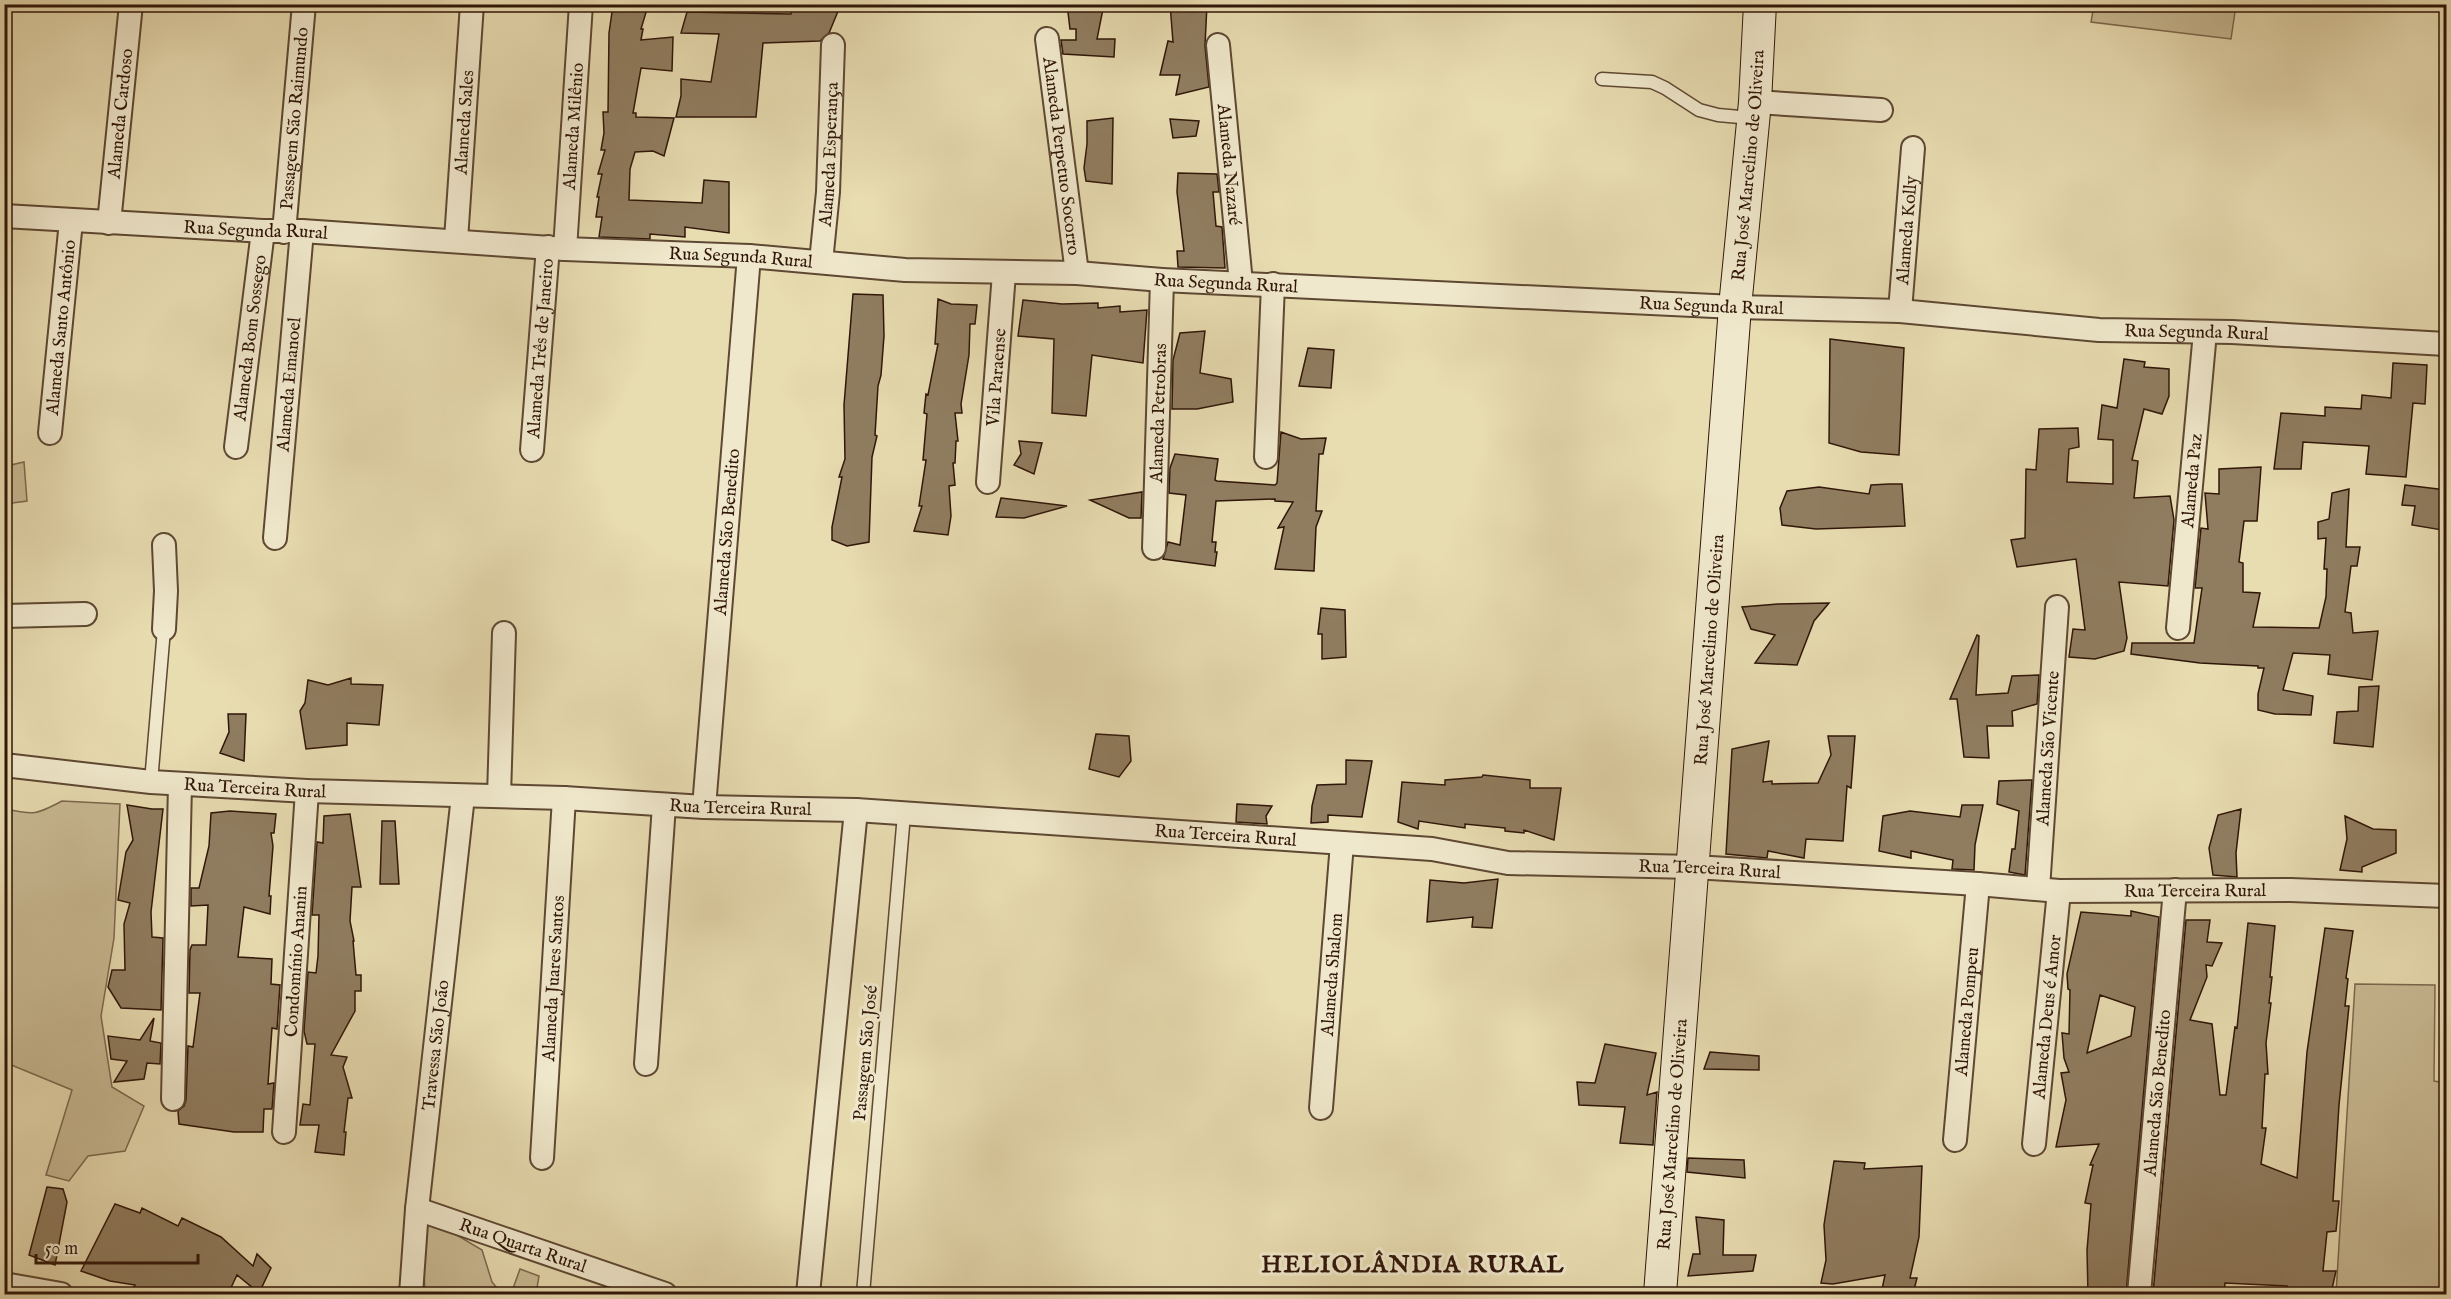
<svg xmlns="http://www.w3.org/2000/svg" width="2451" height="1299" viewBox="0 0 2451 1299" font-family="'IM FELL English',serif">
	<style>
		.green { fill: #c9ba94; stroke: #7c684e; stroke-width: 1.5 }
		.building { fill: #907d60; stroke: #301609; stroke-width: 1.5; fill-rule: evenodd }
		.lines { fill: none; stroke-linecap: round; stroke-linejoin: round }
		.lane-casing { stroke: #5e4833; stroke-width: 15 }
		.street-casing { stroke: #5e4833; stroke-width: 26 }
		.secondary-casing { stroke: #301609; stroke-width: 34 }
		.lane { stroke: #f0e8cc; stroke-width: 12 }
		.street { stroke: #f0e8cc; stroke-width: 22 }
		.secondary { stroke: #f0e8cc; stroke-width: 32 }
		.labels { text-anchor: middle; stroke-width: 6; stroke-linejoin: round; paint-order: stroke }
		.street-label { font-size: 18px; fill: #301609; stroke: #f0e8cc }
		.district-label { font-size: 24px; font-weight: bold; letter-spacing: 1.5px; fill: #301609; stroke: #f0e8cc }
	</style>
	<rect width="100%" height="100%" fill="#e8dcb1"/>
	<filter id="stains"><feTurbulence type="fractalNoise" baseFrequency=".00333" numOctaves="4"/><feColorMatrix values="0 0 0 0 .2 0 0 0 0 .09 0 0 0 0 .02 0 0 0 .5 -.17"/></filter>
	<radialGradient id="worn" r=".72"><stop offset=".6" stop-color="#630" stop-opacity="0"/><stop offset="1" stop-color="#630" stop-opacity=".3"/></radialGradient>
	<!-- green -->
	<path class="green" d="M2094 5V4L2236 5 2231 39 2091 22Z
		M24 462 27 501 5 504V486L11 465Z
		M62 801 120 804 114 938 101 1016 112 1087 144 1106 125 1151 88 1156 69 1181 46 1175 72 1090 4 1062 5 811V809C34 815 36 815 62 801Z
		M2355 984 2435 985 2434 1081 2446 1083V1294H2336Z
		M422 1220 445 1228 482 1250 492 1282 502 1294H425Z
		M520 1269 539 1276 536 1294H511Z"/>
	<!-- building -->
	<path class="building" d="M792 4H841L829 33 820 41 763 43 756 117H676L681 96V79L711 82 719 34 681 33 687 12 791 14Z
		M1067 4H1090V9H1103L1097 39H1115L1114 57 1063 54 1061 40H1076V29H1070Z
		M1170 4H1207L1205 46 1209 87 1176 95 1180 75H1160L1168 41 1173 42Z
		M613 5 647 9 641 29H643L641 40 673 37 672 71 641 68 633 113H636V117L674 118 664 156 653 151 635 152 630 169 629 200 702 203 704 180 729 182V233L685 227V237L650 234V239L599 237 602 217H596L599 197H597L602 174H598L605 150H601L604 133 603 112H608L609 33Z
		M1113 118 1112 184 1086 181 1084 168 1087 144V121Z
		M1170 119 1199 121 1196 136 1173 138Z
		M1178 173 1217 174 1219 192H1213L1216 226 1222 227 1225 268 1178 267 1177 251H1184L1177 192Z
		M853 294 883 295 884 336 881 375 878 386 875 435 877 436 872 457 869 542 847 546 832 540V527L842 477H839L845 459 844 405Z
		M938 299 951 304 977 305 975 324H970L969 355 961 404 962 413H955L958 441H956L955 463H953L955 485 949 486 951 516 948 535 914 531 922 506H919L926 460H923L927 414 924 413 926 394 928 395 938 344H935Z
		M1023 300 1062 304 1098 303V308L1120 306V312L1147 310 1143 363 1092 355 1086 416 1052 413 1054 339 1018 336Z
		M1205 331 1200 373 1231 379 1233 402 1197 409H1172L1173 360 1180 333Z
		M1830 339 1904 348 1899 455 1861 452 1829 443Z
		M1308 348 1334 350 1331 388 1299 386Z
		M2124 359 2145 362 2144 367 2169 369V396L2162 414 2144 409 2132 460 2138 461 2134 498 2170 496 2174 520 2168 586 2119 582 2127 638 2124 651 2095 659 2069 657 2073 629 2085 630 2076 559 2017 567 2011 540 2025 538 2026 469 2036 470 2039 429 2078 428 2079 447 2069 449 2067 482 2113 484V440L2098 439 2102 405 2117 408Z
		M2393 363 2427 365 2425 404 2413 403 2406 477 2366 474 2369 446 2303 442 2301 469H2274L2281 413 2325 416V407L2361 409 2362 395 2391 398Z
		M1281 432 1301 439 1326 438 1323 454H1319L1316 511H1322L1316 527 1314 571 1275 569 1284 527 1278 528 1293 502 1275 501V499L1216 501 1212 542H1216L1215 552H1217L1215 566 1163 559 1168 542 1180 545 1186 495 1169 493 1170 468 1175 454 1218 459 1215 480 1217 481 1275 485 1277 483Z
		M1019 441 1042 443 1034 474 1014 465 1021 454Z
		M2261 467 2257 521H2244L2239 562 2243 563V592L2260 593 2253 627 2319 628 2326 597 2327 569H2324L2326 538 2318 539V522L2329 519 2332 493 2349 489 2346 547H2360L2357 566H2351L2345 612 2351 613 2353 633 2378 631 2372 680 2328 674 2330 655 2293 653 2283 690 2313 696 2311 715 2275 714 2258 710V694L2264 668H2258V666L2200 663 2131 654 2132 643H2194L2202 588H2195L2201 528 2208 529 2205 493 2219 494V469Z
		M1889 484H1902L1905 526 1816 529 1782 525 1780 508 1787 491 1819 487 1869 494 1871 485Z
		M2405 485 2446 490 2442 530 2412 525 2415 506 2402 505Z
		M1142 492 1141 518H1129L1090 500Z
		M1001 498 1067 506 1024 518 996 517Z
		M1829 603 1814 621 1797 665 1755 663 1775 635 1751 629 1742 607 1778 604Z
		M1321 608 1345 610 1346 657 1322 659V634H1318Z
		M1977 635 1979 636 1976 695 2008 693 2012 676 2039 675 2037 704 2012 711 2013 726H1987L1989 758 1964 757 1957 699H1950Z
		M351 678V684L383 685 379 725 347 723V745L306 749 300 711 305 703 308 680 328 685Z
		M2379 686 2373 747 2334 743 2337 712 2358 711 2359 687Z
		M228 714H246L244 761 220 753 229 732Z
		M1096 734 1129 736 1131 761 1119 777 1089 769Z
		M1828 736H1855L1851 788 1847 786 1843 841 1806 839 1804 858 1768 851 1767 858 1726 854 1732 749 1769 741 1763 782 1772 781V784L1818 783 1831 755Z
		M1346 760 1372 761 1362 817 1328 815V822L1311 823 1312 806 1317 785 1346 784Z
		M1483 775 1530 780V788H1561L1554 840 1524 830V833L1505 831V828L1465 824V828L1419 821 1418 829 1398 822 1402 782 1445 785V780L1482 777Z
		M2030 780H2032L2025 875 2009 872 2012 849H2015L2019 811 1997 804 1999 781Z
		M1237 804 1272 806 1266 816 1267 824 1236 822Z
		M127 805 152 809H163L151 912 152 937 163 938 161 1010 121 1008 108 987 112 970H125L124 924 130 903 118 900 126 852 133 840Z
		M1962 805H1983L1975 845 1974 870 1952 869 1953 860 1911 851V858L1879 851 1883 816 1910 811 1960 817Z
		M2241 809 2236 853 2237 877 2213 875 2209 848 2218 815Z
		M230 811 276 814 274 833H271L273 846 269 896H271L270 914 244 907 238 957 272 959 271 984 280 985 277 1029 272 1028 268 1084 274 1083 272 1109H264L263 1132H234L179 1124 178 1111 184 1106 186 1100 188 1046 193 1047 200 993H189L190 950 192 945H206L208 905 191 906V888H199L209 846 211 813Z
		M350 814 361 887H352L350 921 354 941H353L356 975H361V991H355V1011L331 1055 347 1057 343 1067 352 1098H348L344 1132H346L344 1155 315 1152 319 1125H300L303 1104 310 1105 315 1044H307L304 1031 308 972 316 973 318 956 319 915H312L317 842 323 843 324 816Z
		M2345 816 2373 829 2396 830V853L2362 867V872L2340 870 2347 839Z
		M382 821H395L399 884H380Z
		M1498 879 1492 928 1472 927 1473 917 1427 922 1430 880 1464 883Z
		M2131 911 2159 917 2126 1294H2088L2087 1250 2091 1204 2085 1203 2093 1165H2090L2099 1144 2056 1147 2066 1100 2061 1073 2069 1072 2064 1058 2062 1033 2069 1034 2070 990 2068 989 2067 974 2081 912 2131 916ZM2100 995 2135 1007 2131 1036 2087 1053Z
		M2186 920H2210L2207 942 2222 943 2212 966 2206 965 2207 977 2190 1020 2212 1024 2220 1095H2226L2235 1027 2237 1028 2248 923 2275 926 2270 977H2272L2269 1003H2271L2266 1043 2268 1074H2265L2262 1128H2266L2261 1164 2297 1178 2307 1052 2325 928 2353 931 2346 978 2348 979 2345 1006H2349L2339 1105 2333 1201H2339L2336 1231 2327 1232 2323 1271H2336L2332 1289H2329V1294H2287V1286L2225 1283 2224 1294H2153Z
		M154 1018 150 1041 161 1043 160 1064 147 1063 144 1079 114 1082 127 1061 111 1059 108 1036 140 1040Z
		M1605 1044 1656 1053 1647 1095 1657 1092 1653 1145 1620 1143 1625 1107 1579 1105 1577 1082 1595 1083Z
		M1710 1052 1759 1056V1070L1704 1069Z
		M1688 1158 1744 1160 1745 1178 1687 1172Z
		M1834 1161 1865 1163 1864 1169 1922 1166 1919 1237 1910 1278H1917L1913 1294H1881L1885 1275 1833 1284 1821 1283 1826 1260 1824 1225Z
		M47 1187 63 1189 67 1202 55 1265 29 1255Z
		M115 1204 140 1213 142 1208 178 1226 182 1218 221 1237 253 1266 257 1254 271 1268 259 1293 237 1275 228 1294H212L199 1289 197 1294H159L132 1290 135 1285 110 1281 81 1271Z
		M1696 1217 1724 1220 1723 1255H1756L1753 1271 1688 1276 1693 1254H1700Z"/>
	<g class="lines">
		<defs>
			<path id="lane" d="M1602 79 1652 82 1665 88 1699 110 1718 115 1740 117
				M151 782 164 629
				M863 1294 904 814"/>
			<g id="street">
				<path id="s1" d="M1047 39 1077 273"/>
				<path id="s2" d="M1218 45 1241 283"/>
				<path d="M1755 102 1881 110"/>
				<path id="s3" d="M4 216 263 231H302L565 249 749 256 905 270 1077 273 1162 280 1735 307 1900 311 2099 330 2232 332 2446 344"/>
				<path id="s4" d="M109 223 131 4"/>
				<path id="s5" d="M284 232 304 4"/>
				<path id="s6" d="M456 240 472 4"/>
				<path id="s7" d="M565 249 581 4"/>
				<path id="s8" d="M821 262 828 192 833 45"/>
				<path id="s9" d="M1900 311 1913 148"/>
				<path id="s10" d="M50 433 71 221"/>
				<path id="s11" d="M236 447 263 231"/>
				<path id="s12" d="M532 450 548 247"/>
				<path d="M1266 457 1273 284"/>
				<path id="s13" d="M988 482 1004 273"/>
				<path id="s14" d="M275 538 302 231"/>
				<path id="s15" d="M1154 548 1162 280"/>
				<path d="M4 616 85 614"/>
				<path id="s16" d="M2178 628 2205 332"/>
				<path d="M164 629 166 591 164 545"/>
				<path id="s17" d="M4 765 151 782 307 791 564 798 704 807 856 810 1432 849 1508 863 1694 867 1978 884 2059 891 2291 890 2446 896"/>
				<path d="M499 796 504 633"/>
				<path id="s18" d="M704 807 749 256"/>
				<path id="s19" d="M2038 889 2057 607"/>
				<path d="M646 1064 664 805"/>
				<path d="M173 1099 180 784"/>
				<path id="s20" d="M1321 1108 1342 843"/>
				<path id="s21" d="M284 1132 307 791"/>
				<path id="s22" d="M1955 1140 1978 884"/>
				<path id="s23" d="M2034 1144 2059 891"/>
				<path id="s24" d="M542 1158 564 798"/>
				<path id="s25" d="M417 1209 665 1294"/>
				<path d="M4 1284 61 1294"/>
				<path id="s26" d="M411 1294 417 1209 463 796"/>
				<path d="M808 1294 856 810"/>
				<path id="s27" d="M2139 1294 2175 890"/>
			</g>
			<g id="secondary">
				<path id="s28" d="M1660 1294 1735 307 1755 102 1760 4"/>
			</g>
		</defs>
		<!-- lane casing -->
		<use href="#lane" class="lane-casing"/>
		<!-- street casing -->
		<use href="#street" class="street-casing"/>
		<!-- secondary casing -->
		<use href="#secondary" class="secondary-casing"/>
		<!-- lane -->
		<use href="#lane" class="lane"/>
		<!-- street -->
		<use href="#street" class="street"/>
		<!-- secondary -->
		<use href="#secondary" class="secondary"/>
	</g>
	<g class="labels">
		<!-- street labels -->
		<g class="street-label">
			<text dy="6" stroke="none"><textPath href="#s4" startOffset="110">Alameda Cardoso</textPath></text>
			<text dy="6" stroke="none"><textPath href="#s5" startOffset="114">Passagem São Raimundo</textPath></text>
			<text dy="6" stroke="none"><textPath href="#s6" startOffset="118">Alameda Sales</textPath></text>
			<text dy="6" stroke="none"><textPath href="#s7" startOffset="123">Alameda Milênio</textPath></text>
			<text dy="6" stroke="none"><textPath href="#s8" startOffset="108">Alameda Esperança</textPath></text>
			<text dy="6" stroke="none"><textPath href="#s1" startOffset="118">Alameda Perpetuo Socorro</textPath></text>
			<text dy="6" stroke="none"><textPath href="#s2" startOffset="120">Alameda Nazaré</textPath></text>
			<text dy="6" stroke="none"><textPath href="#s28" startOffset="1132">Rua José Marcelino de Oliveira</textPath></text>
			<text dy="6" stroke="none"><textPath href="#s3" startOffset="252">Rua Segunda Rural</textPath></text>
			<text dy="6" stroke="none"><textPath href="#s9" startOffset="81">Alameda Kolly</textPath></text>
			<text dy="6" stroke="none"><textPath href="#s3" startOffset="738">Rua Segunda Rural</textPath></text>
			<text dy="6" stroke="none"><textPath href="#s3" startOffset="1224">Rua Segunda Rural</textPath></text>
			<text dy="6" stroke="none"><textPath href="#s3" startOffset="1710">Rua Segunda Rural</textPath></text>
			<text dy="6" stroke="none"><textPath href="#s10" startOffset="106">Alameda Santo Antônio</textPath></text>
			<text dy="6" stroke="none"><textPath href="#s3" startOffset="2196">Rua Segunda Rural</textPath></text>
			<text dy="6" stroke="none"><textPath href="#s11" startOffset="110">Alameda Bom Sossego</textPath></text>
			<text dy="6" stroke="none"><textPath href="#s12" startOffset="102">Alameda Três de Janeiro</textPath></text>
			<text dy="6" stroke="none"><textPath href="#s13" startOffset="105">Vila Paraense</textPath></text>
			<text dy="6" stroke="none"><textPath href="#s14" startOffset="154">Alameda Emanoel</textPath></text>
			<text dy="6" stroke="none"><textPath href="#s15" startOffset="135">Alameda Petrobras</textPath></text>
			<text dy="6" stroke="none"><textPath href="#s16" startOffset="148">Alameda Paz</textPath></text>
			<text dy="6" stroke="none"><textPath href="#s18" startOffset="276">Alameda São Benedito</textPath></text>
			<text dy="6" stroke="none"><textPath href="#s28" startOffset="646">Rua José Marcelino de Oliveira</textPath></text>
			<text dy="6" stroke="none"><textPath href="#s19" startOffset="141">Alameda São Vicente</textPath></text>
			<text dy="6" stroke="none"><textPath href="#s17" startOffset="252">Rua Terceira Rural</textPath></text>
			<text dy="6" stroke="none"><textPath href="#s17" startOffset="738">Rua Terceira Rural</textPath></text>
			<text dy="6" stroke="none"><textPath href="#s17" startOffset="1224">Rua Terceira Rural</textPath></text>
			<text dy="6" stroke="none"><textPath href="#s17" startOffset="1710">Rua Terceira Rural</textPath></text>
			<text dy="6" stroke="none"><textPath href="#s17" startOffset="2196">Rua Terceira Rural</textPath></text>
			<text dy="6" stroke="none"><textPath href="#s21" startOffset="171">Condomínio Ananin</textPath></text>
			<text dy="6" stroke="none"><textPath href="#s20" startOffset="134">Alameda Shalom</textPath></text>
			<text dy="6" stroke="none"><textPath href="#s24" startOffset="180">Alameda Juares Santos</textPath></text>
			<text dy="6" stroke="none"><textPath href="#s22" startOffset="129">Alameda Pompeu</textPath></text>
			<text dy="6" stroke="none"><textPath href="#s23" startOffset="128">Alameda Deus é Amor</textPath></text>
			<text dy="6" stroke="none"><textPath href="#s26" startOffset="250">Travessa São João</textPath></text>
			<text transform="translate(865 1053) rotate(-85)" y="6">Passagem São José</text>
			<text dy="6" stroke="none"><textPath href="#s27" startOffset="202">Alameda São Benedito</textPath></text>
			<text dy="6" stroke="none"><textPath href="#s28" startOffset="160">Rua José Marcelino de Oliveira</textPath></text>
			<text dy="6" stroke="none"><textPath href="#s25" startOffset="112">Rua Quarta Rural</textPath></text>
		</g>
		<!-- district labels -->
		<g class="district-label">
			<text x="1413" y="1272">HELIOLÂNDIA RURAL</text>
		</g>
	</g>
	<!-- margin -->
	<rect width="2451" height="1299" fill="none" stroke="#e8dcb1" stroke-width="24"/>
	<rect x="6" y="6" width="2439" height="1287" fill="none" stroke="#301609" stroke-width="3"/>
	<rect x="12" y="12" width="2427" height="1275" fill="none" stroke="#301609" stroke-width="1.5"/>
	<!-- scale -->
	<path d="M36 1254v9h162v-9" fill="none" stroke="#301609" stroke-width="3"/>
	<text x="45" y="1254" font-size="18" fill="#301609" stroke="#f0e8cc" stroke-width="4.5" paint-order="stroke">50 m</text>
	<rect width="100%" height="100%" filter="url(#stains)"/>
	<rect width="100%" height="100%" fill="url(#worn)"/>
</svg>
